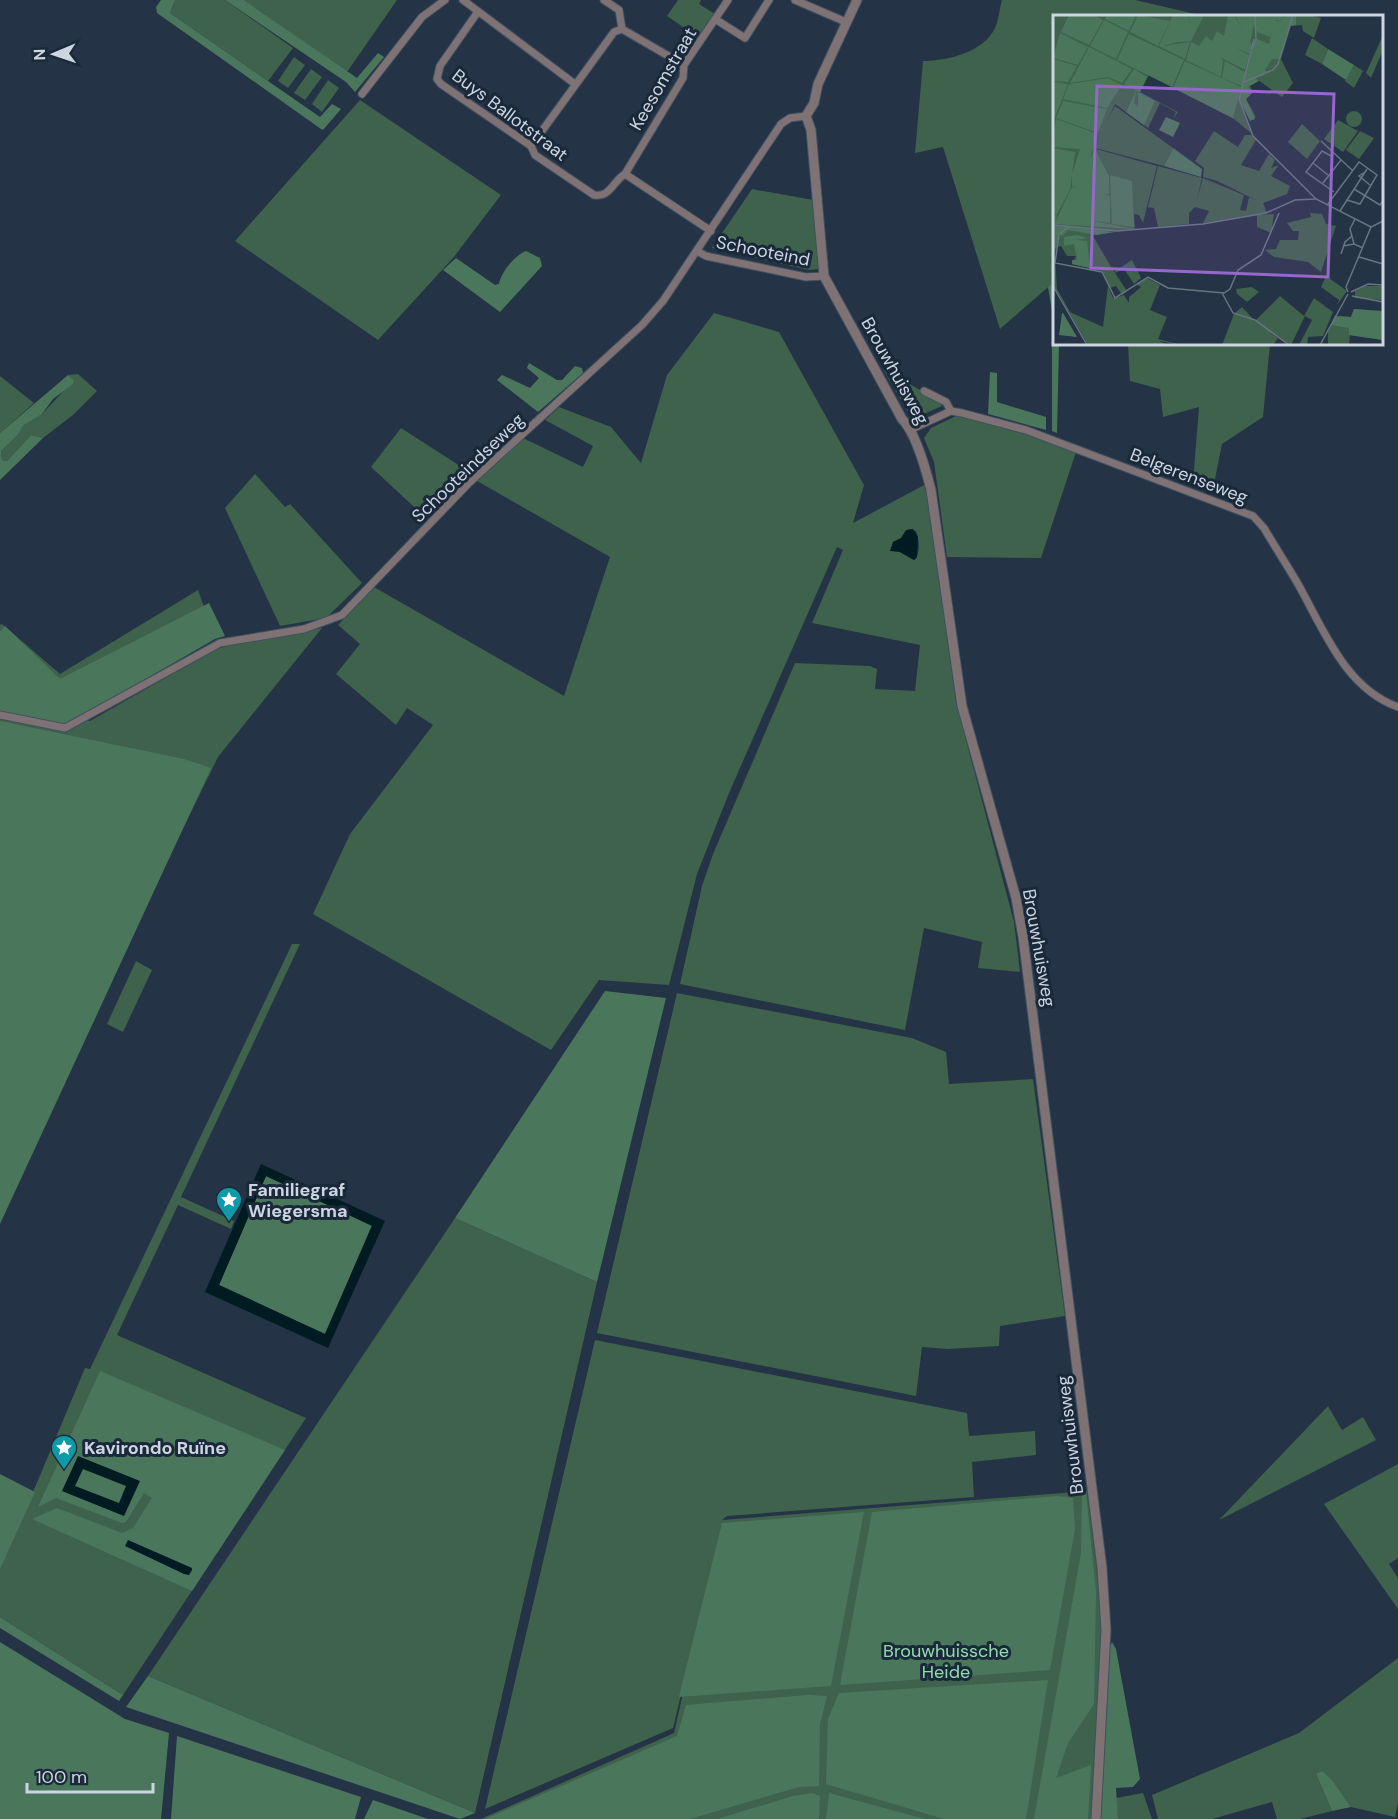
<svg xmlns="http://www.w3.org/2000/svg" width="1398" height="1819" viewBox="0 0 1398 1819" font-family="'DM Sans',sans-serif">
	<style>
		.green { fill: #3e624c; fill-rule: evenodd }
		.forest { fill: #4a775c; fill-rule: evenodd }
		.water { fill: #001c22; fill-rule: evenodd }
		.lines { fill: none; stroke-linecap: round; stroke-linejoin: round }
		.minor-casing { stroke: #425061; stroke-width: 9 }
		.tertiary-casing { stroke: #425061; stroke-width: 11 }
		.minor { stroke: #7f7275; stroke-width: 7 }
		.tertiary { stroke: #7f7275; stroke-width: 9 }
		.labels { text-anchor: middle; stroke-width: 6; stroke-linejoin: round; paint-order: stroke }
		.street-label { font-size: 18px; fill: #ccd5e1; stroke: #1a293a }
		.poi-label { font-size: 18px; font-weight: bold; fill: #ccd5e1; stroke: #1a293a; text-anchor: start }
		.park-label { font-size: 18px; fill: #93dbae; stroke: #1a293a }
		.inset-road { fill: none; stroke: #677483; stroke-width: 1.5 }
		.view { fill: #9767cb; fill-opacity: 0.15; stroke: #9767cb; stroke-width: 3 }
		.inset-edge { fill: none; stroke: #ccd5e1; stroke-width: 3 }
	</style>
	<rect width="100%" height="100%" fill="#243345"/>
	<!-- green -->
	<path class="green" d="M175 0H225L293 48 268 81 170 13Z
		M244 0H397L347 72Z
		M678 0H701L699 4 715 14 699 38 667 16Z
		M1002 0H1135L1204 16H1054V282L1000 329 943 147 915 153 923 61C947 61 984 52 995 28 999 20 999 9 1002 0Z
		M294 57 305 65 288 88 278 81Z
		M311 69 322 77 305 100 294 93Z
		M328 80 339 88 322 112 312 104Z
		M360 100 501 195 453 258 378 340 235 241Z
		M752 189 813 200 819 269 809 270 712 248Z
		M714 313 779 332 864 485 853 523 926 484 956 702 1014 922 1020 972 978 968 982 942 924 928 905 1030 680 984 702 886 713 854 795 663 870 666 877 669 875 689 915 691 920 645 812 623 843 550 837 547 729 793 697 874 669 985 599 980 551 1050 313 914 350 834 433 725 407 708 396 725 336 674 360 644 338 625 374 587 564 696 610 557 477 481 523 438 583 467 593 446 545 420 559 407 611 427 641 463 667 375ZM909 529 916 531C919 539 921 554 914 560L900 552 893 542 901 538Z
		M1128 344H1270L1263 417 1222 444 1213 489 1193 482 1199 407 1163 417 1160 389 1130 381Z
		M883 369 938 400 942 406 912 419Z
		M78 374 97 391 73 415 43 438 31 435 7 461 2 460 1 451 18 435 23 426 42 414 74 380 68 375Z
		M0 376 34 403 0 433Z
		M958 415 1021 431 1076 452 1041 558 947 557 934 462 924 438 931 428Z
		M401 428 471 473 426 518 371 467Z
		M255 474 285 507 290 504 362 583 326 618 280 626 225 508Z
		M198 590 214 634 77 718 90 721 216 649 253 639 322 628 218 757 0 1203V625L2 624 60 674Z
		M292 944H300L181 1197 234 1221 231 1229 178 1205 117 1335 306 1418 123 1695 0 1617V1475L33 1492 85 1368 90 1369Z
		M136 961 152 970 123 1032 107 1024Z
		M677 993 912 1038 946 1052 949 1084 1033 1079 1065 1316 1000 1326 999 1346 948 1349 922 1347 916 1396 597 1333Z
		M455 1218 597 1282 475 1813 148 1676Z
		M595 1340 967 1413 969 1436 1035 1431 1036 1455 972 1462 974 1497 727 1516 722 1520 1087 1491 1107 1648 1113 1819H481L674 1733 713 1561 673 1728 485 1809Z
		M1328 1406 1342 1430 1363 1417 1376 1440 1219 1520Z
		M1398 1464V1558L1389 1564 1398 1578V1609L1324 1504Z
		M1398 1658V1802L1395 1817 1351 1807 1333 1781 1316 1774 1332 1811 1300 1819H1277L1272 1802 1212 1819H1158L1152 1795 1299 1733Z
		M1143 1793 1152 1819H1118L1116 1798Z"/>
	<!-- forest -->
	<path class="forest" d="M161 0H175L170 13 320 117 332 104 341 109 323 130 321 129 157 13 156 7Z
		M225 0H244L357 78 378 53 384 57 355 92 346 82Z
		M526 251 540 258 542 266 500 312 443 270 456 258 495 285 499 284C501 272 515 255 526 251Z
		M1054 282V344H1059L1057 433 1052 431V311L1048 287Z
		M529 363 557 380H562L575 366 582 368 583 373 538 412 497 380 502 375 530 388 539 378 527 368Z
		M990 372 997 373V402L1046 417V430L988 414Z
		M68 375 74 380 73 384 53 399 42 414 23 426 18 435 1 451 2 460 7 461 31 435 43 438 0 480V433Z
		M209 603 225 636 215 639 66 725 0 712V632L5 626 60 679Z
		M0 721 184 759 211 768 0 1224Z
		M605 991 666 998 597 1282 455 1218Z
		M266 1176 372 1225 325 1334 219 1285Z
		M100 1371 285 1450 192 1591 32 1519 57 1508 122 1533 133 1528 152 1498 144 1493 126 1522 122 1523 56 1498 38 1507ZM78 1457 139 1481 124 1516 62 1491Z
		M83 1469 127 1486 119 1504 75 1486Z
		M0 1474 35 1492 0 1569Z
		M1086 1493 1096 1592 1094 1704 1068 1743 1056 1778 1091 1765 1088 1819H1034L1081 1553 1082 1496Z
		M1057 1496 1073 1498 1075 1529 1050 1670 840 1685 872 1512Z
		M864 1512 831 1686 679 1697 722 1523Z
		M0 1617 123 1695 119 1701 0 1628Z
		M0 1642 125 1719 169 1733 161 1819H0Z
		M1112 1642 1116 1649 1140 1779 1133 1787 1116 1788 1118 1819H1099L1109 1649Z
		M148 1676 475 1813 460 1819 126 1707Z
		M1048 1680 1026 1819H944L826 1784 828 1719 839 1693Z
		M808 1695 827 1696 820 1724 819 1786 799 1787 690 1819H485L677 1736 686 1705Z
		M177 1736 361 1797 355 1819H171Z
		M1322 1771 1333 1781 1351 1807 1332 1811 1316 1774Z
		M812 1793 820 1796 819 1819H717L793 1796Z
		M829 1793 925 1819H826Z
		M373 1800 428 1819H364Z"/>
	<!-- water -->
	<path class="water" d="M913 529 918 537 917 557 914 560 900 552 890 551 893 542 901 538 906 530Z
		M261 1164 385 1221 328 1348 205 1292ZM266 1176 372 1226 325 1334 219 1285Z
		M78 1456 140 1481 124 1516 62 1491ZM83 1469 126 1486 119 1503 75 1486Z
		M128 1540 192 1568V1570L189 1575 184 1574 125 1546Z"/>
	<g class="lines">
		<defs>
			<path id="minor" d="M463 0 575 84
				M604 0 619 10 622 29 684 65
				M795 0 846 22
				M477 13 440 66 437 79 441 84 531 146 535 155 594 195C610 198 613 181 625 174L683 78 684 65 728 0
				M715 19 745 38 769 0
				M362 94 422 17 445 0
				M531 146 614 32 622 29
				M625 174 711 231
				M697 251 706 256 806 277 824 276
				M924 391 946 402 951 411
				M912 429 951 411 962 413 1026 430 1253 516 1264 528C1275 547 1287 565 1298 584 1324 630 1345 688 1398 707
				M0 715 65 728 220 643 304 629 342 615 468 484 642 325 663 301 781 124 790 118 806 116"/>
			<path id="tertiary" d="M857 0 818 84 814 103 806 116 811 130 824 276 902 419C916 433 926 470 931 490L962 706 1016 898 1023 937 1102 1568 1106 1630 1096 1819"/>
		</defs>
		<!-- minor casing -->
		<use href="#minor" class="minor-casing"/>
		<!-- tertiary casing -->
		<use href="#tertiary" class="tertiary-casing"/>
		<!-- minor -->
		<use href="#minor" class="minor"/>
		<!-- tertiary -->
		<use href="#tertiary" class="tertiary"/>
	</g>
	<!-- icons -->
	<defs>
		<symbol id="sight-pin" viewBox="-11 -11 22 30"><path d="M0 17L-7.5 6A9.5 9.5 0 1 1 7.5 6Z" fill="#0f9aa8" stroke="#1a293a"/><path d="M0-6L1.8-2.2L6-1.7L2.9 1.2L3.7 5.4L0 3.3L-3.7 5.4L-2.9 1.2L-6-1.7L-1.8-2.2Z" fill="#fff"/></symbol>
	</defs>
	<g fill-rule="evenodd">
		<use href="#sight-pin" x="214" y="1185" width="30" height="40"/>
		<use href="#sight-pin" x="49" y="1433" width="30" height="40"/>
	</g>
	<g class="labels">
		<!-- street labels -->
		<g class="street-label">
			<text transform="translate(663 79) rotate(-60)" y="6">Keesomstraat</text>
			<text transform="translate(510 115) rotate(37)" y="6">Buys Ballotstraat</text>
			<text transform="translate(763 251) rotate(11)" y="6">Schooteind</text>
			<text transform="translate(895 371) rotate(61)" y="6">Brouwhuisweg</text>
			<text transform="translate(468 468) rotate(-44)" y="6">Schooteindseweg</text>
			<text transform="translate(1189 476) rotate(21)" y="6">Belgerenseweg</text>
			<text transform="translate(1039 948) rotate(80)" y="6">Brouwhuisweg</text>
			<text transform="translate(1070 1435) rotate(-97)" y="6">Brouwhuisweg</text>
		</g>
		<!-- poi labels -->
		<g class="poi-label">
			<text x="248" y="1196">Familiegraf<tspan x="248" dy="21">Wiegersma</tspan></text>
			<text x="84" y="1454">Kavirondo Ruïne</text>
		</g>
		<!-- park labels -->
		<g class="park-label">
			<text x="946" y="1657">Brouwhuissche<tspan x="946" dy="21">Heide</tspan></text>
		</g>
	</g>
	<!-- overview -->
	<g transform="translate(1053 15)">
		<rect width="330" height="330" fill="#243345"/>
		<path d="M0 0H255L268 3 261 23 250 16 249 10 238 11 228 44 240 68 229 82 205 65 197 71 200 77 193 84 203 102 198 104 187 88 198 118 181 104 96 60 87 77 157 114 125 97 120 104 123 97 107 88 95 113 62 89 55 104 62 91 120 133 111 151 42 133 44 139 43 134 104 151 90 208 86 200 81 199 82 214 42 217 40 221 61 257 79 245 88 263 81 269 71 254 62 258 74 276 69 280 63 271 57 273 49 256 19 249 23 241H14L8 231 3 233 2 240 4 274 17 297 50 312 55 271 60 283 71 280 76 288V282L88 272 83 269 94 263 107 270 97 295 114 302 105 324 129 330 106 326 115 330H35L0 270ZM330 20V35L318 63 313 58ZM259 23 275 34 269 49 252 40ZM301 50 310 56 301 73 292 66ZM293 104a8 8 0 1 1 16 0a8 8 0 1 1-16 0ZM285 105 305 116 290 137 271 124ZM249 109 267 126 254 144 235 127ZM161 116 185 132 192 120H198L203 125 188 150 206 156 216 139 222 145 218 153 226 150 218 161 237 171 234 179 210 188 214 198 150 208 156 196 142 192 136 198V209L105 212 101 193 95 192 105 151 149 163 143 188 150 163 191 180 187 195 193 196 196 182 205 186 164 166 150 162 151 153 142 146ZM307 116 321 123 306 144 293 135ZM257 198 269 199 273 209 283 211 268 257 255 247 221 242 212 235 223 234 227 225H245L246 216H240L234 208 258 202ZM221 199 218 218 204 212V200ZM273 261 294 276 284 290 286 285 268 272ZM312 271H330L329 285 302 283V276ZM199 272 206 277 194 287 184 279 183 274ZM227 281 251 301 261 283 280 297 270 321 255 322 254 330H246L259 305 252 301 238 330 215 316 225 323 220 330H169L181 299 189 292 202 306ZM301 294 330 297V325L297 320 296 330H275V317L282 301 298 302Z" fill="#3e624c"/>
		<path d="M16 0H41L50 5 36 30 8 17ZM54 0H83L76 16 52 4ZM85 0 117 6 105 31 77 17ZM120 0H134L138 7 135 0H151L138 26 124 27 110 31 137 27 132 44 106 31ZM175 0H181L199 30 196 39 182 32 196 40 192 55 167 42 170 45 168 62 133 45 138 27 146 31 153 21 159 26 164 16 171 21ZM182 0H233L226 6 222 4 225 7 234 0H243V10L236 11 226 44H219L212 55 214 57 201 62 206 66 195 72 200 77 193 84 202 104 197 106 186 84 197 40 204 24 216 29 218 22 204 17 201 9 197 28ZM51 5 75 17 63 44 37 31ZM7 18 35 32 25 50 0 43ZM76 19 131 45 119 72 64 45ZM36 32 79 54 69 68 55 62 17 68ZM275 34 301 50 293 65 269 49ZM0 44 24 51 15 67 0 66ZM132 46 188 72 180 103 120 73ZM172 46 192 57 189 71 169 63ZM81 54 94 62 87 77 71 69ZM55 63 69 70 54 93 10 84 16 69ZM0 67 15 69 2 102H0ZM83 76 81 88 85 92V77L102 86 91 110 73 97ZM10 86 54 94 45 118 3 103ZM113 102 127 108 120 122 106 115ZM3 104 45 119 37 143 42 134 56 161V179H52L57 181V208L36 205 81 214 0 209V200H4L2 208 19 172 24 173 19 171V160L27 134 0 132ZM0 133 22 137 17 175 4 199H0V172H3L0 171ZM120 133 149 154 148 162 111 151ZM57 160 79 166 81 212 59 209ZM0 211 17 212 62 217 44 220 15 215 9 221 6 218 0 244ZM24 220 34 223 24 225 34 226 37 253 19 249V245H24L21 229 11 231V222ZM301 294 330 296V325L296 320V313L279 310 275 316 282 301 298 302ZM9 298H10L24 322 6 320Z" fill="#4a775c"/>
		<path class="inset-road" d="M201 24 186 84 200 121 263 184 318 212M197 38 203 25 202 0M191 67 220 55 225 49 240 0M268 126 299 155M278 141 269 136 253 157 281 177M260 148 275 160M312 157 306 161 317 170M270 168 288 145M301 174 327 190 330 186M275 189 306 147 324 160 307 189 294 185M287 196 314 154M0 210 64 216 150 209 213 198 242 185 263 184M16 212 6 219 2 248 49 257 62 283 95 262 115 273 171 278 177 274 185 255 208 240 226 198M301 229 297 214 302 204M290 231 301 229 310 233M288 239 292 227 299 221M306 242 330 249M0 271 34 330M295 277 293 272 318 212 330 206M298 277 315 269 330 270M169 278 180 298 202 305 236 330M299 281 330 287M267 330 295 279"/>
		<path class="view" d="M44 71 281 79 275 262 38 253Z"/>
		<rect width="330" height="330" class="inset-edge"/>
	</g>
	<!-- north arrow -->
	<g transform="translate(54 54) rotate(268)" stroke="#1a293a" stroke-width="4.5" paint-order="stroke">
	<path d="M0-4.5L10 22L0 15L-10 22Z" fill="#ccd5e1"/>
	<text y="-9" font-size="16" font-weight="bold" text-anchor="middle" fill="#ccd5e1">N</text>
	</g>
	<!-- scale -->
	<path d="M27 1783v9h126v-9" fill="none" stroke="#ccd5e1" stroke-width="3"/>
	<text x="36" y="1783" font-size="18" fill="#ccd5e1" stroke="#1a293a" stroke-width="4.5" paint-order="stroke">100 m</text>
</svg>
